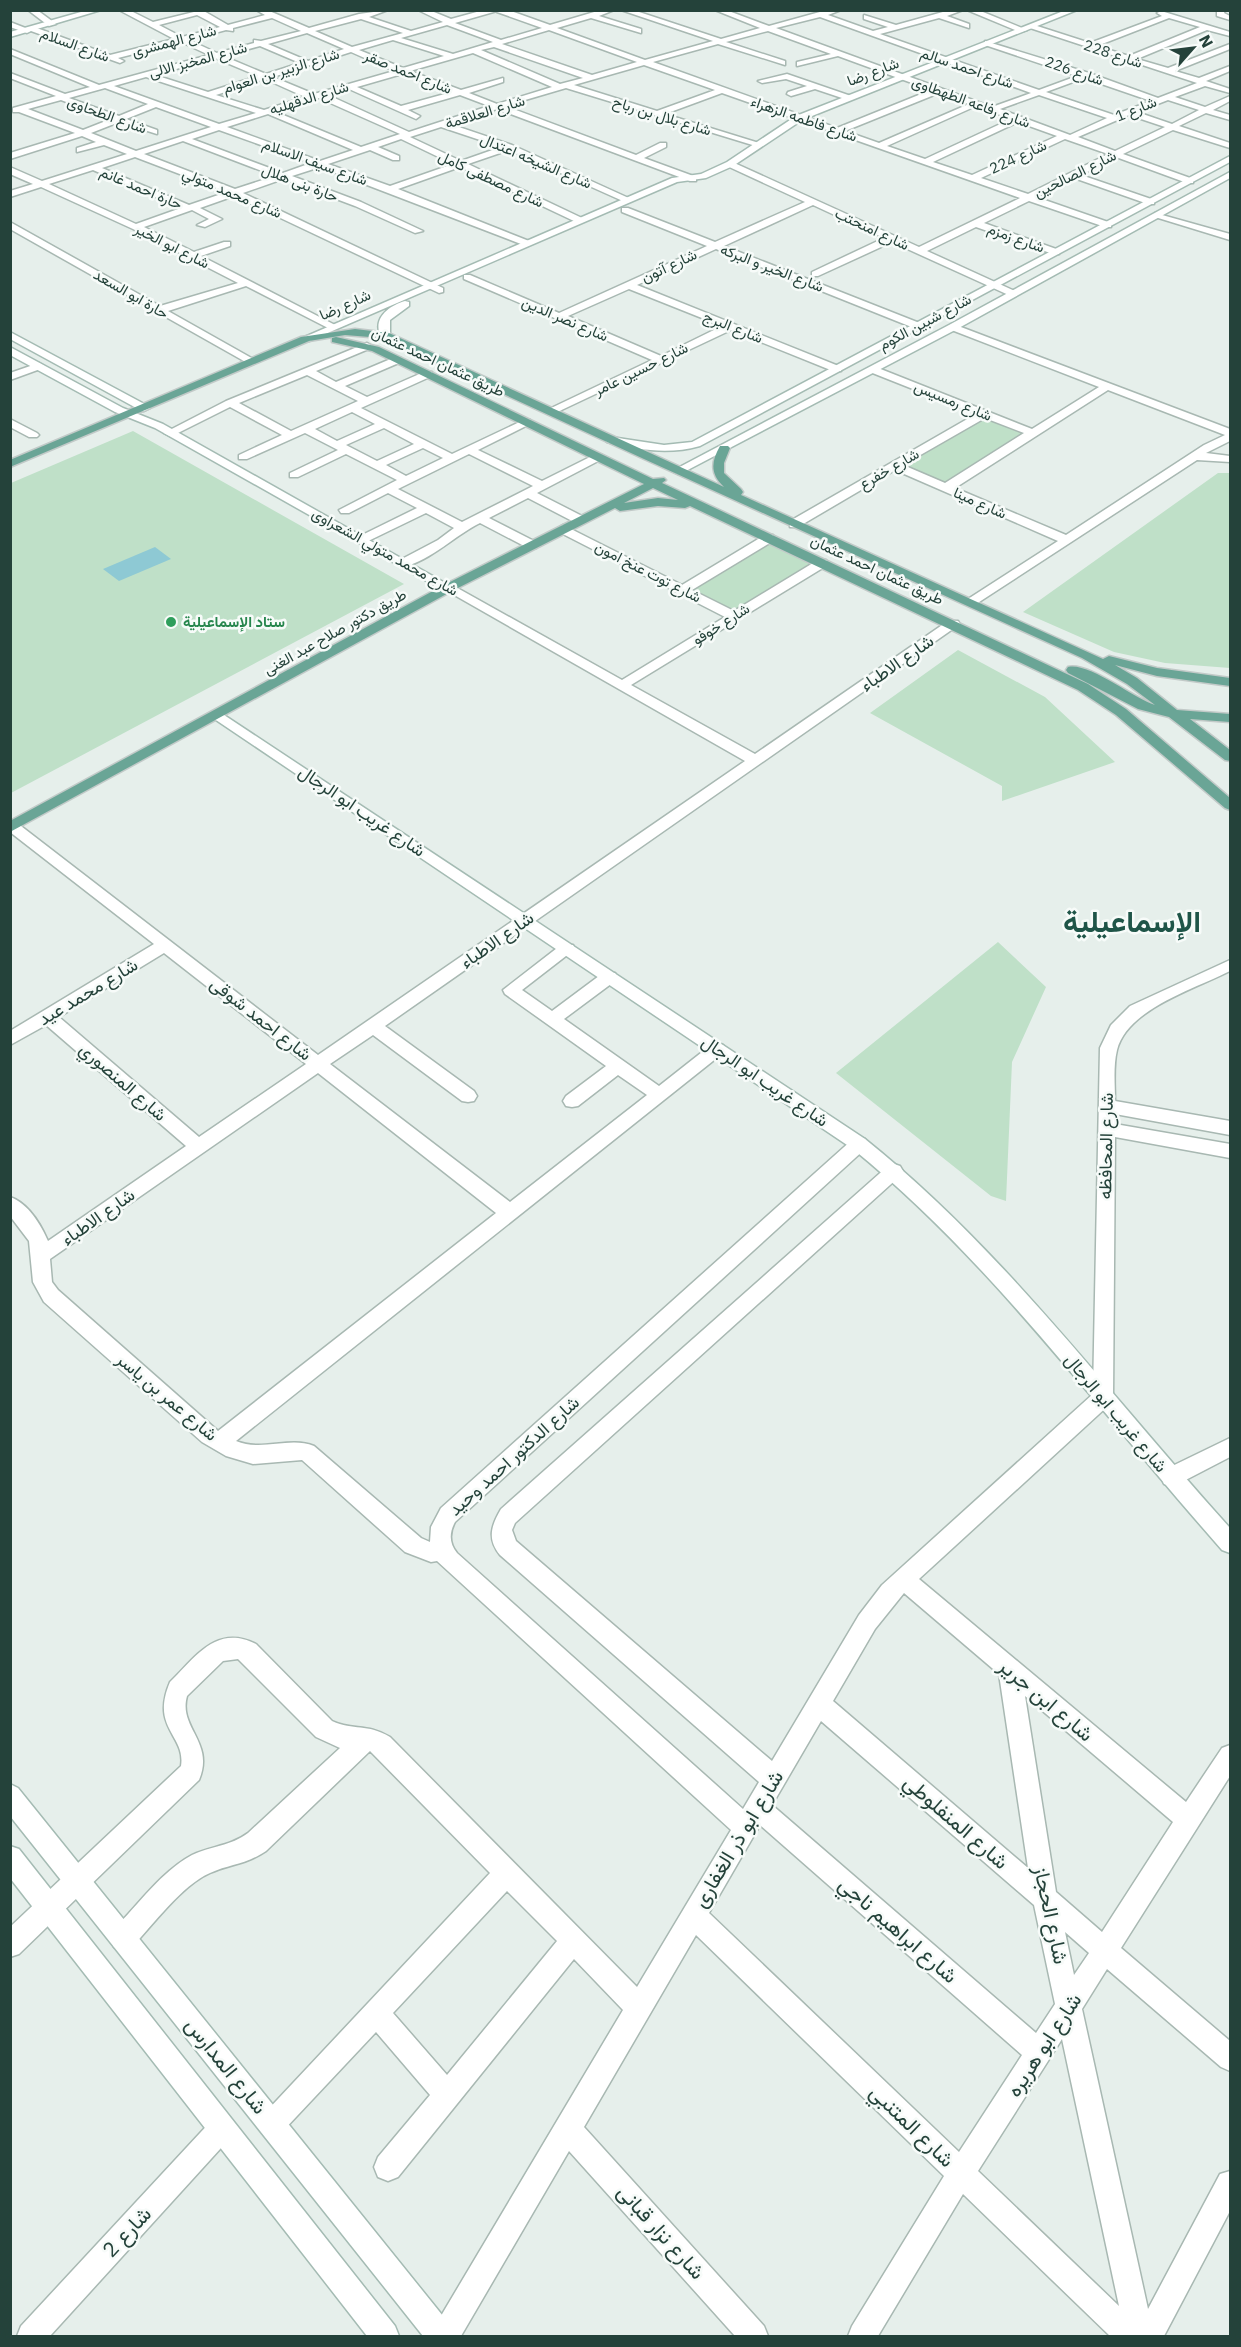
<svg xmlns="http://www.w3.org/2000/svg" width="1241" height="2347" viewBox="0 0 1241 2347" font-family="'IBM Plex Sans',Vazirmatn,sans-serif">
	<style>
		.green { fill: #bfe0c8 }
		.water { fill: #8ec9d4 }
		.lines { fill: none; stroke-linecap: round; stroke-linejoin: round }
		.street-casing { stroke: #a8b8b2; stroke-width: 3 }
		.secondary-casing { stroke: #a4bbb3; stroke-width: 3 }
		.primary-casing { stroke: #c2cac8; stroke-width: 3 }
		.street { fill: #fff; fill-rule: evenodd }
		.secondary { fill: #fff; fill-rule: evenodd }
		.primary { fill: #6aa596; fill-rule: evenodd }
		.leisure-dot { fill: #2e9e5b; stroke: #f7fbf9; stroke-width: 2 }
		.labels { text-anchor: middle; stroke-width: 5; stroke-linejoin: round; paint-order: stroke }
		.far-street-label { font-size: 15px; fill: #24423a; stroke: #f7fbf9 }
		.far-leisure-label { font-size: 15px; font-weight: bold; fill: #27864d; stroke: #f7fbf9; text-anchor: start }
		.street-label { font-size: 18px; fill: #24423a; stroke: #f7fbf9 }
		.near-street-label { font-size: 21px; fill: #24423a; stroke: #f7fbf9 }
		.town-label { font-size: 30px; font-weight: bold; fill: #1f5548; stroke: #f7fbf9 }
	</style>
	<rect width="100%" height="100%" fill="#e6efeb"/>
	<!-- green -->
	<path class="green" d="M985 415 1029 433 946 486 898 466Z
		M133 431 404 584 11 793V483Z
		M1218 473H1230V668L1165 663 1114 652 1023 612Z
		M765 542 815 565 733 615 685 590Z
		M958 650 1045 697 1115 762 1002 801V786L870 713Z
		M998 942 1046 987 1012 1062 1006 1201 991 1196 836 1073Z"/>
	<!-- water -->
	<path class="water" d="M155 547 171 559 119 581 103 569Z"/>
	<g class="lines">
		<defs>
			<path id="street" d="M28 10H37L56 24 49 26Z
				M119 10H129L153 22 202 10 228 25 265 15 256 10H267L309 28 359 14 388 10 369 17 411 31 443 22 418 10H429L451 19 484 10H508L550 25 601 10H614L599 16 641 29V33L591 18 557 28 645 60 713 41 621 10H633L721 39 760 28 715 10H726L769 26 827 10H841L828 15 873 31 888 27 864 19V15L896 25 950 10H963L947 16 969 24V28L939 18 880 34 1039 90 1077 76 985 45V41L1089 73 1158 98 1197 83 1027 27 1034 25 1090 43 1162 16 1157 13 1161 11 1230 32V36L1207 30 1137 59 1168 68 1230 44V49L1175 71 1199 78 1230 66V71L1206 81 1230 89V93L1205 86 1175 97 1205 107 1230 96V101L1213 110 1230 115V120L1206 113 1179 126 1230 143V148L1173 130 1123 154 1193 179V183H1187L1116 157 1081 175 1154 200V204H1148L1074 178 1036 197 1111 223V227H1105L1029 201 984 223 1059 250V254H1053L976 227 927 251 1017 292 1018 294 1013 297 892 242 818 276H812V272L884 238 813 205 724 246 922 324V328H914L716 249 637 285 841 367V371H833L731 330 551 415 545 412 547 410 652 360 464 279V275H470L559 313 707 246 622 212V208H628L715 242 805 202 727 166 726 164 730 161 919 247 1020 198 722 93 665 114 759 143V147L566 88 505 106 636 155 660 143H666V147L644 158 696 177V181H690L497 109 450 124 512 145 633 200 625 202 509 150 468 164 582 218V222H576L460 167 398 189 529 241V245L526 246 320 167 292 176 361 202 423 231 415 233 355 206 283 179 243 193 443 288V292L439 293 234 196 200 208 222 219 205 227 197 225 209 219 192 210 144 227 194 252 224 242H230V246L201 256 337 326 328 328 246 286 168 311 255 360 256 362 251 365 10 229V222L160 306 238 283 133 229 41 187 10 197V191L33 184 10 174V167L42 181 127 154 104 145 77 152V148L96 142 82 136 10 159V153L75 133 19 112H13V108L56 96 10 78V73L65 94 90 87 10 54V49L99 85 209 55 181 42 118 58 124 61 120 63 31 31 27 33 10 27V22L28 29 34 27 110 55 174 39ZM497 11V12L542 28 501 40 455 23ZM197 15 220 27 182 37 159 25ZM820 17 1031 93 992 107 776 28ZM272 18 301 31 261 41 254 40V43L217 53 189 40 226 30 233 31V28ZM1169 18 1200 27 1129 56 1097 46ZM361 19 403 33 352 47 315 31ZM447 25 493 42 453 54 401 38ZM549 30 637 62 592 75 502 44ZM768 31 831 54 797 62V66L838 56 931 90 837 128 653 62 718 44 785 65V61L726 42ZM307 33 344 49 308 61 268 44ZM393 40 444 56 403 68 359 50ZM260 46 300 63 266 74 223 56ZM494 47 583 78 560 84 481 50ZM351 52 394 71 314 94 273 77ZM473 53 552 87 497 104 469 93 503 82V78L461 90 410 71ZM215 58 258 76 208 92 155 75ZM644 65 715 90 657 111 574 85ZM402 74 452 92 401 106 357 87ZM146 77 256 113 219 124 114 86ZM1084 78 1151 101 1114 115 1046 92ZM265 79 305 97 264 110 216 95ZM105 88 148 104 119 116 69 98ZM349 89 416 119 420 116 408 110 460 95 489 106 409 132 328 95ZM939 93 969 104 879 143 845 131ZM1039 95 1107 118 1070 135 1000 109ZM319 98 400 134 361 147 276 112ZM61 100 111 119 83 130 28 109ZM1168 100 1199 110 1172 124 1137 112ZM976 106 1011 119 925 159 887 146ZM156 107 211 127 136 151 91 133 119 122 157 134V130L126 119ZM268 114 353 150 320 161 227 127ZM1129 115 1165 127 1115 151 1078 137ZM1018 122 1057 136 972 175 933 162ZM441 127 501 147 461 161 410 137ZM219 130 311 163 283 173 192 139ZM401 139 453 164 390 186 328 164 370 150 393 160H399V156L378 147ZM1065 139 1108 154 1028 194 981 178ZM183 141 275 176 235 189 144 154ZM135 157 227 192 189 205 102 168ZM93 170 181 208 136 224 49 184ZM629 289 722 326 661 356 568 316Z
				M967 10H978L1027 30 1020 32Z
				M1217 10H1225L1224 13 1230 16V20L1217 16Z
				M787 74 851 96 852 98 848 100 815 89 791 96 787 94 788 92 807 86 786 79 762 83 758 81Z
				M1155 213 1230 234V240L1155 217Z
				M953 324 1230 429V441L1206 453 1230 456V462L1197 460 973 606 967 602 968 599 1058 541 895 470 798 527H790V521L976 414 870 372V368H878L1032 429 1099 387 949 329 948 327ZM1108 390 1225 435 1204 445 1066 535 955 488ZM985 418 1024 433 945 483 903 465Z
				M367 343 372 346 371 348 316 371 336 382 393 358H401V362L345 386 367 397 424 372H432V376L361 408 452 454 526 419 530 420V424L478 450 542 481 594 455H602V459L537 493 584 517V523H576L528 498 489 518 536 542V548H528L480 523C454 536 433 559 404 567L398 563 400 560 438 540 454 528 426 513 362 544 358 543V537L417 508 388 493 349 513H341L339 510 397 480 346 454 298 477H290V473L338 450 305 433 247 459H239V455L282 435 230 407 174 435 170 436 164 433 226 401ZM307 375 358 401 291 431 239 403ZM352 412 375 424 337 441 315 429ZM384 428 414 444 377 461 346 445ZM423 448 443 458 406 476 386 465ZM469 454 533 486 462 522 398 489Z
				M39 363 44 366 43 368 10 380V373Z
				M10 419 37 433 39 435 37 437H29L10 427Z
				M563 525 682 585 765 535H773V541L692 590 734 611 818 560H826L828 563 826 566 631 685 755 754 948 621H958L960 624 385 1026 474 1091 477 1096 474 1101 468 1102 462 1101 373 1035 330 1064 510 1202 647 1095 618 1075 578 1106 572 1107 566 1106 563 1101 566 1096 606 1066 505 994 503 990 561 945H573L575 949 522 990 552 1011 603 973H615L617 977 615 981 564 1019 659 1086 711 1045H723L725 1049 723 1053 236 1441C262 1452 289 1436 314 1446L421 1538 430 1542 431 1527 441 1508 853 1139 859 1137 865 1139 868 1144 865 1149 455 1522C449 1533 449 1543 457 1553L743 1809 759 1782 500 1555C487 1539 491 1526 501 1509L888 1166 894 1164 900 1166 903 1171 900 1176 515 1523 512 1530 516 1541 772 1761 859 1615 882 1585 1093 1394 1100 1048 1111 1025 1130 1006 1230 960V971C1195 989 1127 1009 1117 1050 1113 1066 1115 1085 1115 1101L1230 1121V1135L1115 1114V1124L1230 1144V1158L1115 1137 1113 1398 1110 1404 919 1579 1186 1802 1222 1748 1230 1745V1776L1121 1948 1230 2041V2071L1221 2067 1107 1969 1082 2009 1148 2309 1220 2174 1230 2171V2211L1164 2336H1110L963 2194 878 2336H848L852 2326 944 2176 696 1935 584 2127 764 2326 768 2336H735L569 2151 461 2336H431L435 2326 623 2010 574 1959 398 2177 388 2181 378 2177 374 2167 378 2157 430 2095 376 2032 281 2133 272 2137 263 2133 259 2124 263 2115 490 1873 370 1751 266 1851C245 1865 230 1864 210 1873 182 1885 153 1925 132 1947L123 1950 114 1947 111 1938 114 1929C138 1905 162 1871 192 1855 211 1846 231 1846 248 1833L340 1748 316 1737 238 1659 223 1661 187 1696C178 1728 215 1742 199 1780L19 1954 10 1957V1927L181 1766C186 1735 150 1729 170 1682 196 1657 216 1624 256 1644L332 1721C354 1731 367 1723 390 1737L637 1987 731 1830 437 1561 431 1562 405 1552 302 1460 253 1464 226 1456 202 1442 44 1302 33 1282 29 1241 10 1216V1197C28 1203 41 1225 48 1241L186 1146 46 1025 10 1045V1031L154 944 10 832V822L17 823 318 1055 745 761 442 588 444 585H452L622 680 725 617 559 532 557 529ZM164 953 306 1064 199 1137 59 1017ZM318 1073 496 1213 218 1431 58 1290 52 1282 50 1259ZM904 1593 999 1674 1028 1868 833 1701 875 1629ZM1025 1696 1173 1822 1102 1932 1056 1892ZM821 1721 1034 1905 1055 2004 1036 2033 772 1805ZM760 1825 1022 2055 959 2152 709 1913ZM507 1891 557 1941 447 2075 393 2013ZM1065 1932 1089 1953 1074 1975ZM1062 2039 1119 2306 978 2171Z
				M1230 1438V1457L1178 1484 1171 1486 1164 1484 1161 1477 1164 1470Z
				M222 2115 231 2119 235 2128 231 2137 50 2336H17L21 2326 213 2119Z"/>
			<path id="secondary" d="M88 10H101L10 37V32Z
				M1066 10H1077L802 120 733 166 706 178 677 182 309 341 300 339 672 178 701 174 727 162 796 116Z
				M1230 156V162L700 446C668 455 639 450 607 442L605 440 611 437 664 445 692 442Z
				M1230 172V178L957 329 682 473 678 474 672 471 949 325Z
				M405 301 409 302V306L390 320V335L381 337C372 319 388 306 405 301Z
				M10 332 148 406 150 408 144 411 140 410 10 339Z
				M10 347 123 408 163 424 454 588 452 591H444L155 428 115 412 10 355Z
				M218 711 865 1139C1005 1251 1111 1397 1230 1528V1553L1222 1550 1202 1527C1089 1398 986 1257 853 1149L213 718 211 715 213 712Z
				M10 1784 18 1788 451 2326 455 2336H423L10 1816Z
				M10 1846 19 1849 395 2326 399 2336H367L10 1878Z"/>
			<path id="primary" d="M355 329 389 333 724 487C710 474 711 462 720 446H728L730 448 724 463V473L741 489 743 492 741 495 1103 659 1109 656 1157 668 1230 678V686L1157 676 1115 665 1137 678 1177 710 1230 714V722L1190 719 1230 750V761L1225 760 1169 717 1138 709 1068 673 1066 670 1068 667C1089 662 1133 698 1155 705L1127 684 1082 658 644 459 382 338 345 335 309 341 10 467V460L301 337Z
				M336 337 379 347 653 479 664 478 666 480 662 483 1088 684 1126 709 1230 798V810L1225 808 1116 715 1078 690 690 506 685 508 658 506 620 511 615 508 452 591 10 832V821L444 585 644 484 372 351 332 342V338ZM653 488 678 500 658 498 624 503Z"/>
		</defs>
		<!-- street casing -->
		<use href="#street" class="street-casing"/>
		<!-- secondary casing -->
		<use href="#secondary" class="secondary-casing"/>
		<!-- primary casing -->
		<use href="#primary" class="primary-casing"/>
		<!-- street -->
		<use href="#street" class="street"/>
		<!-- secondary -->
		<use href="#secondary" class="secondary"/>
		<!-- primary -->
		<use href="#primary" class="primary"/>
	</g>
	<!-- markers -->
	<circle class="leisure-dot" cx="171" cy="622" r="6"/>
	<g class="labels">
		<!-- far-street labels -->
		<g class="far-street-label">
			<text transform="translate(174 41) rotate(-15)" y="5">شارع الهمشرى</text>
			<text transform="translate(75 45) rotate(20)" y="5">شارع السلام</text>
			<text transform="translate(1113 54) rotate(18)" y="5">شارع 228</text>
			<text transform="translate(198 60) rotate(-15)" y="5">شارع المخبز الالى</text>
			<text transform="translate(967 68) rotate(19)" y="5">شارع احمد سالم</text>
			<text transform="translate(281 71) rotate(-17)" y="5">شارع الزبير بن العوام</text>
			<text transform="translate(1074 71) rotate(19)" y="5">شارع 226</text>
			<text transform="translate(408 72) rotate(22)" y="5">شارع احمد صقر</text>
			<text transform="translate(873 72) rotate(-21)" y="5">شارع رضا</text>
			<text transform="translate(309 98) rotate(-17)" y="5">شارع الدقهليه</text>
			<text transform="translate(971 102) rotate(20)" y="5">شارع رفاعه الطهطاوى</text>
			<text transform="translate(1136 109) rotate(-22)" y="5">شارع 1</text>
			<text transform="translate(485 112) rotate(-17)" y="5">شارع العلاقمة</text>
			<text transform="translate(107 115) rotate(20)" y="5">شارع الطحاوى</text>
			<text transform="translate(662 116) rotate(17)" y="5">شارع بلال بن رباح</text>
			<text transform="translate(804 119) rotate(19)" y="5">شارع فاطمه الزهراء</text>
			<text transform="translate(1018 157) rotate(-25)" y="5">شارع 224</text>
			<text transform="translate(536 161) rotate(23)" y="5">شارع الشيخه اعتدال</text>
			<text transform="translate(315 162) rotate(20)" y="5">شارع سيف الاسلام</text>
			<text transform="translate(1075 174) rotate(-26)" y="5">شارع الصالحين</text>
			<text transform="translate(491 179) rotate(25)" y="5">شارع مصطفى كامل</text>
			<text transform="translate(300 183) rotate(21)" y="5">حارة بنى هلال</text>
			<text transform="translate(141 188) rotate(23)" y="5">حارة احمد غانم</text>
			<text transform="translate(232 193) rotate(23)" y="5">شارع محمد متولي</text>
			<text transform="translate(872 229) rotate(25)" y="5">شارع امنحتب</text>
			<text transform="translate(1016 238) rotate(20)" y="5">شارع زمزم</text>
			<text transform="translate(172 246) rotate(27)" y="5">شارع ابو الخير</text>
			<text transform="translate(669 266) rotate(-25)" y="5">شارع آتون</text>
			<text transform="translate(772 268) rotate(21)" y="5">شارع الخير و البركه</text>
			<text transform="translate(131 294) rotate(30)" y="5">حارة ابو السعد</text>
			<text transform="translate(345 305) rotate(-24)" y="5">شارع رضا</text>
			<text transform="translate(565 319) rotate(23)" y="5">شارع نصر الدين</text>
			<text transform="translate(925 322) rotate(-28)" y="5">شارع شبين الكوم</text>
			<text transform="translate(733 327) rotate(22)" y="5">شارع البرج</text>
			<text transform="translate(438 362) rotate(25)" y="5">طريق عثمان احمد عثمان</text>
			<text transform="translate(641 369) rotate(-26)" y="5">شارع حسين عامر</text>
			<text transform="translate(953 401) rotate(22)" y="5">شارع رمسيس</text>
			<text transform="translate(889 469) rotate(-30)" y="5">شارع خفرع</text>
			<text transform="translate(980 503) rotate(24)" y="5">شارع مينا</text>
			<text transform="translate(385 552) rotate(29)" y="5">شارع محمد متولي الشعراوى</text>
			<text transform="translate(877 570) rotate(25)" y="5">طريق عثمان احمد عثمان</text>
			<text transform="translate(648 572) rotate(27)" y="5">شارع توت عنخ امون</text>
			<text transform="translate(721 624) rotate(-32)" y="5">شارع خوفو</text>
			<text transform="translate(335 632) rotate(-29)" y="5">طريق دكتور صلاح عبد الغنى</text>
		</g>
		<!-- far-leisure labels -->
		<g class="far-leisure-label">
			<text x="183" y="627">ستاد الإسماعيلية</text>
		</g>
		<!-- street labels -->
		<g class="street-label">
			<text transform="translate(897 663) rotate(-35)" y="6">شارع الاطباء</text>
			<text transform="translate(362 811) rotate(34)" y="6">شارع غريب ابو الرجال</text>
			<text transform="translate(497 940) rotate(-35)" y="6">شارع الاطباء</text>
			<text transform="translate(88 992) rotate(-31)" y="6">شارع محمد عيد</text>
			<text transform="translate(261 1019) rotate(38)" y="6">شارع احمد شوقى</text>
			<text transform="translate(765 1081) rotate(34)" y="6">شارع غريب ابو الرجال</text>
			<text transform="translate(123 1082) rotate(41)" y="6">شارع المنصوري</text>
			<text transform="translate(1106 1146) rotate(-89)" y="6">شارع المحافظه</text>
			<text transform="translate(98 1217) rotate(-35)" y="6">شارع الاطباء</text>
			<text transform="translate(167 1397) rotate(40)" y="6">شارع عمر بن ياسر</text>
			<text transform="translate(1116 1413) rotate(50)" y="6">شارع غريب ابو الرجال</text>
			<text transform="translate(514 1456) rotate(-42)" y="6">شارع الدكتور احمد وحيد</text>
		</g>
		<!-- near-street labels -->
		<g class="near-street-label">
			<text transform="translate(1046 1700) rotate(40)" y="7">شارع ابن جرير</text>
			<text transform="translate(956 1822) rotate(41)" y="7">شارع المنفلوطي</text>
			<text transform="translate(738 1839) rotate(-59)" y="7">شارع ابو ذر الغفارى</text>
			<text transform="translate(1051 1915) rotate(78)" y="7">شارع الحجاز</text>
			<text transform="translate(898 1930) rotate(41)" y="7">شارع ابراهيم ناجي</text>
			<text transform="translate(1044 2045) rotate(-57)" y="7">شارع ابو هريره</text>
			<text transform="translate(226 2066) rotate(51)" y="7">شارع المدارس</text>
			<text transform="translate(912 2126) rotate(44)" y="7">شارع المتنبي</text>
			<text transform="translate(127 2232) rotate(-47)" y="7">شارع 2</text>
			<text transform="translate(661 2232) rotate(48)" y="7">شارع نزار قبانى</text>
		</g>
		<!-- town labels -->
		<g class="town-label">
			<text x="1132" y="932">الإسماعيلية</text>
		</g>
	</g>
	<!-- border -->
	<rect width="1241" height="2347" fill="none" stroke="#24423a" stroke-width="24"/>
	<!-- north arrow -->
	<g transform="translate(1193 48) rotate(62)" stroke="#f7fbf9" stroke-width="4.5" paint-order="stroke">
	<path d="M0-4.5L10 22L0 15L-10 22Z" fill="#24423a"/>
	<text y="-9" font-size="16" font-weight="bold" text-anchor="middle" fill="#24423a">N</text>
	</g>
</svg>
